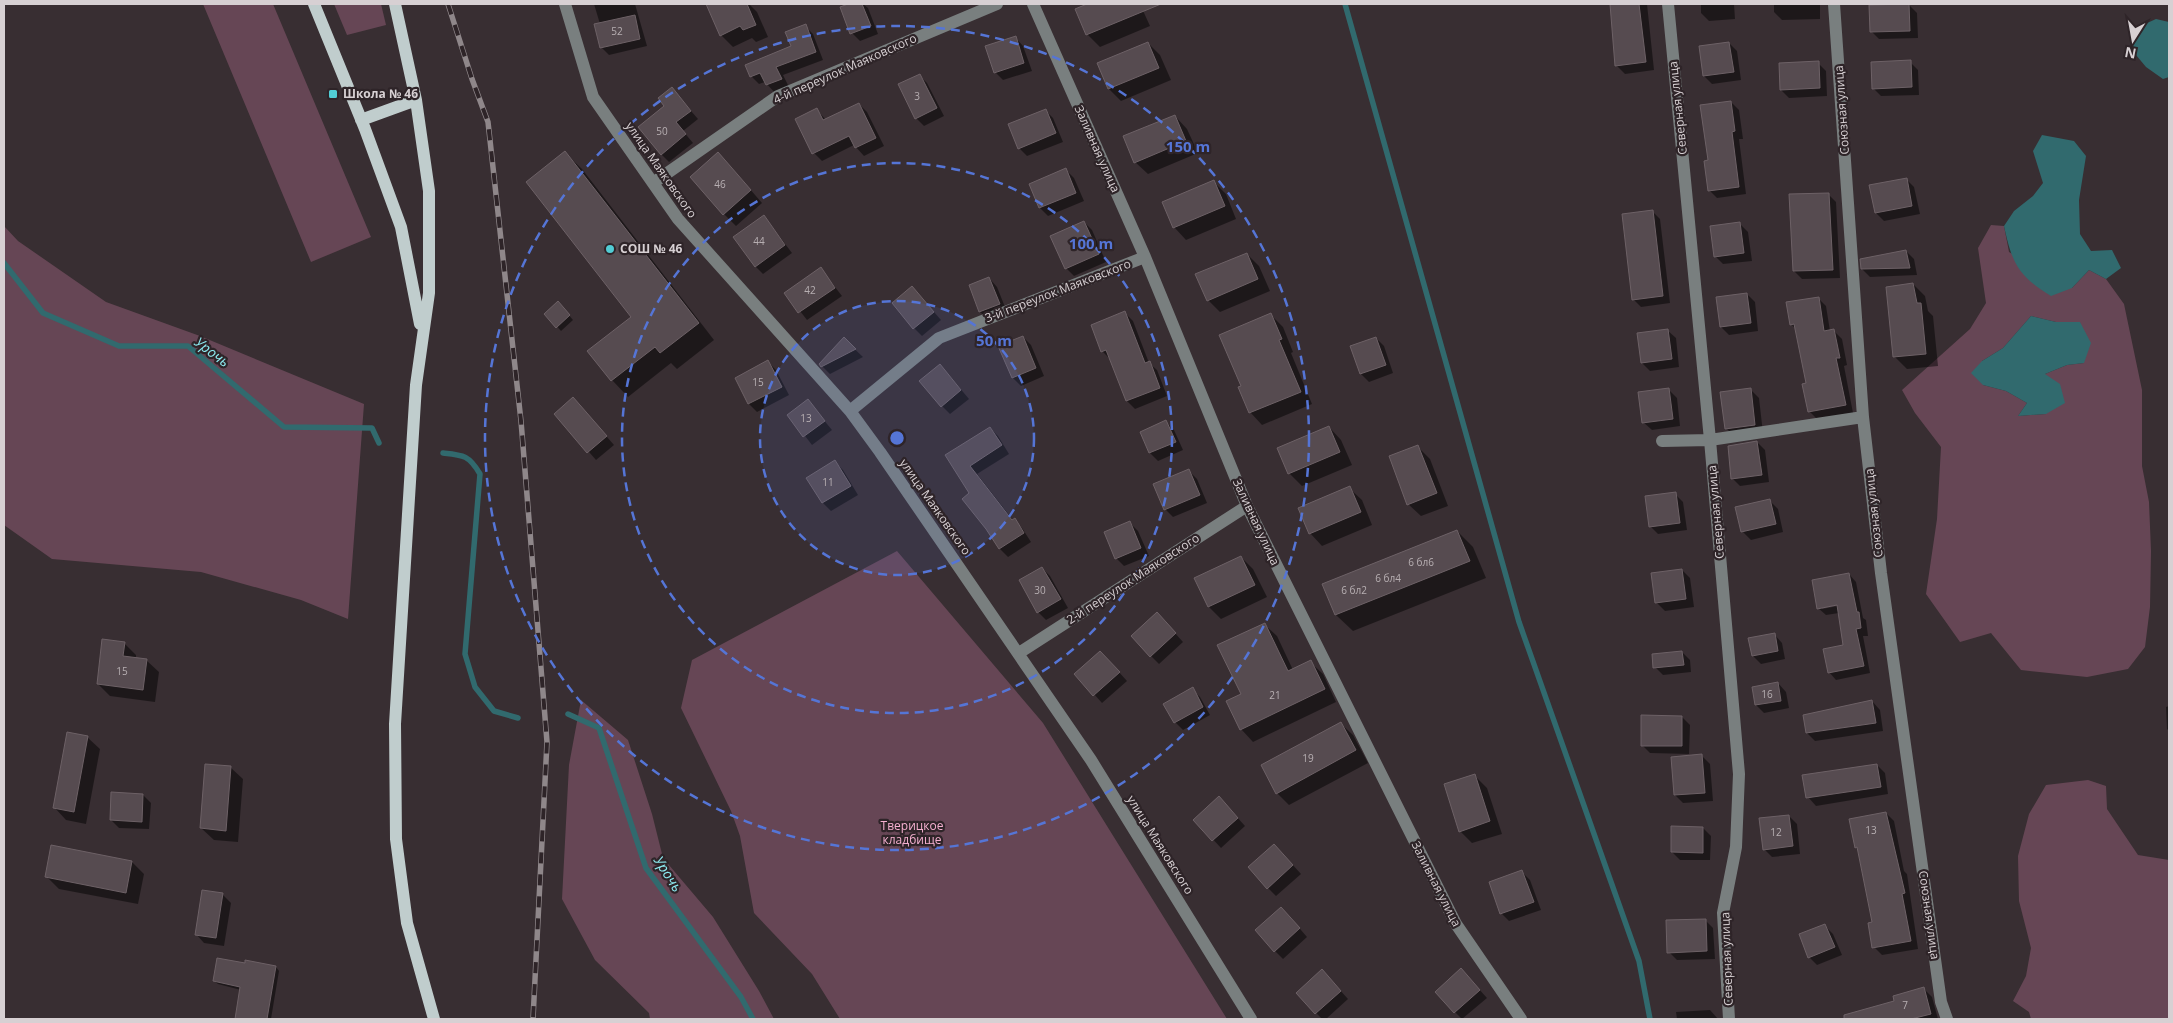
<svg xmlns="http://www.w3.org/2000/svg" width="2173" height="1023" viewBox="0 0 2173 1023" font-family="'Open Sans',sans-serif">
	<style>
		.green { fill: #664655; fill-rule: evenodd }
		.water { fill: #316a6e }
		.shadow { fill: #0007; fill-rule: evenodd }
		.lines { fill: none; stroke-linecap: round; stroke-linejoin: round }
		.stream { stroke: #316a6e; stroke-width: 5.5 }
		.building { fill: #564b50; stroke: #6d6166 }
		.minor { stroke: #797f7f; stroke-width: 12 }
		.major { stroke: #c0cdcd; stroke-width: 12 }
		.rail-casing { stroke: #8f878a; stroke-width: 5.5 }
		.rail { stroke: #2e2428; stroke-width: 4; stroke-dasharray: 11; stroke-linecap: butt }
		.ring { fill: none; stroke: #5575d6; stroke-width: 2.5; stroke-dasharray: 9 6 }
		.poi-dot { fill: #51ccd4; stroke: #2e2428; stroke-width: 2 }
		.labels { text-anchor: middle; stroke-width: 4.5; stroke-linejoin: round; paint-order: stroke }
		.number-label { font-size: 10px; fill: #b7afb2 }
		.street-label { font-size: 12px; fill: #d7d0d3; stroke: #2e2428 }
		.poi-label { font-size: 12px; font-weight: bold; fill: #d7d0d3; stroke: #2e2428; text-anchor: start }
		.park-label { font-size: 12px; fill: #f5b0d0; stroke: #2e2428 }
		.water-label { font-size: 14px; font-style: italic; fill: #8eedf3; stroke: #2e2428 }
		.centre { fill: #5575d6; stroke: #2e2428; stroke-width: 2.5 }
		.ring-label { font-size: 15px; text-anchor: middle; font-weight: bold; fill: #5575d6; stroke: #2e2428; stroke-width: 4.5; stroke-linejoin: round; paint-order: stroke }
	</style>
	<rect width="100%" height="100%" fill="#382e32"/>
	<!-- green -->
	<path class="green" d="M203 4H273L371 237 311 262Z
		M334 4H381L386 25 347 35Z
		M1991 225 2004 226 2009 252 2072 288 2089 270 2106 279 2124 304 2142 390V466L2149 502 2151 551 2150 607 2145 647 2128 669 2087 677 2021 670 1991 633 1960 642 1926 594 1937 519 1941 447 1915 413 1902 390 1970 329 1986 303 1978 248ZM2031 316 2056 322H2080L2084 363 2067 365 2045 374 2046 414 2018 416 2027 403 2006 391 1983 385 1982 361 2003 348Z
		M4 226 18 241 106 302 200 336 364 404 348 619 301 600 201 572 52 559 4 525Z
		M897 551 1043 723 1227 1019H840L812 974 754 913 740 836 731 811 681 708 692 660Z
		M581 700 628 740 652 814 663 858 713 917 759 991 774 1019H650L649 1013 595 960 562 899 569 765Z
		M2088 780 2106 786 2107 809 2138 855 2169 860V1019H2031L2029 1012 2013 1001 2026 976 2031 948 2019 901 2018 856 2029 814 2046 785Z"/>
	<!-- water -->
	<path class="water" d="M2156 19 2169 22V77L2163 79 2146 67 2131 49 2136 28Z
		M2042 135 2074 141 2086 156 2079 200 2080 234 2091 251 2112 250 2121 268 2106 279 2089 270 2072 288 2051 296C2018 276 2012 263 2004 226L2014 211 2033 196 2043 183 2033 151Z
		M2031 316 2056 322H2080L2091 343 2084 363 2067 365 2045 374 2060 384 2065 403 2046 414 2018 416 2027 403 2006 391 1983 385 1971 373 1982 361 2003 348Z"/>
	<!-- shadow -->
	<path class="shadow" d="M594 4H635L647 46 609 55 601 47 600 24Z
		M714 4H749L757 12 768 37 756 42 752 38 733 47 721 35 708 6Z
		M851 4H863L868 8 878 34 860 41 852 33 841 8Z
		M1091 4H1140L1150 26 1100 47 1087 34 1077 9Z
		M1611 4H1647L1654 70 1625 74 1617 66Z
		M1701 4H1734L1735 19 1709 21 1701 13Z
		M1774 4H1820V19L1782 20 1774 12Z
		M1909 5 1917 13 1918 38 1879 39 1871 31Z
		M805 26 813 34 823 60 783 75 789 87 775 93 765 82 759 84 751 76 792 46Z
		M1015 37 1023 46 1032 71 1003 80 995 72Z
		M1148 43 1160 55 1171 80 1121 101 1109 89 1098 64Z
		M1729 43 1737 51 1741 80 1712 84 1704 76Z
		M1910 62 1918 70 1919 95 1881 96 1873 88Z
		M1818 63 1826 71 1827 96 1789 98 1781 90Z
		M919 75 927 83 944 116 924 126 916 118Z
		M672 89 698 119 683 131 693 143 669 162 661 154 666 106Z
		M1731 102 1739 110 1743 139H1739L1746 194 1717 198 1709 190V161Z
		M859 104 867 112 884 146 864 156 854 145 822 161 814 153 817 110 826 120Z
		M1045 110 1053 118 1063 142 1027 156 1019 148Z
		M1175 116 1187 129 1198 153 1148 174 1135 162Z
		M565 153 582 169 714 340 677 369 671 363 628 397 612 380 589 351 633 317Z
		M730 166 762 203 736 226 724 214Z
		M1066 170 1074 178 1084 201 1048 216 1040 208 1030 184Z
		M1906 179 1914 187 1920 214 1884 221 1876 213 1871 186Z
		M1214 182 1226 194 1236 219 1186 240 1174 227Z
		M1828 194 1836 202 1840 278 1802 279 1794 271Z
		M1652 211 1660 219 1670 303 1641 307 1633 299Z
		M764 216 792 253 763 274 755 266Z
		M1084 222 1092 230 1106 262 1074 276 1066 268Z
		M1740 224 1748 232 1752 261 1723 264 1715 256Z
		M1906 251 1914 259 1917 275 1870 277 1862 269Z
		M1247 254 1259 266 1270 291 1220 312 1208 300Z
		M821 269 842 296 807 320 786 293Z
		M989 278 997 287 1007 312 989 320 980 312 970 286Z
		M1913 284 1925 296 1928 311 1933 316 1938 366 1907 369 1895 357Z
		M1747 294 1755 302 1758 331 1729 335 1721 327 1718 298Z
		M920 296 941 320 922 336 914 328Z
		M1818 298 1826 306 1830 331H1834L1842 339 1847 365 1844 366 1853 413 1817 419 1809 411 1807 384 1797 330 1791 324Z
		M562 307 573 320 561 331 546 314Z
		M1125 313 1133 321 1149 363 1157 370 1167 396 1135 409 1127 401 1110 359 1102 351Z
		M1271 315 1283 327 1293 352 1291 353 1312 404 1262 425 1250 412 1242 386Z
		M1667 330 1676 338 1679 367 1650 371 1642 363Z
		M1023 337 1031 345 1044 376 1021 386 1013 378 1000 347Z
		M1376 338 1384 346 1393 373 1369 382 1361 374 1351 347Z
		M844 339 863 357 830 374 820 364Z
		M768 362 776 370 789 395 757 412 749 404 737 378Z
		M948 374 969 399 950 414 942 406Z
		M1669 390 1677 398 1680 426 1652 430 1643 422Z
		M1751 390 1759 398 1763 433 1735 437 1727 429 1722 393Z
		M808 401 832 430 812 445 789 415Z
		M581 407 614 445 596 460 556 414Z
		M1166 422 1174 430 1183 450 1158 461 1150 453 1142 433Z
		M1329 427 1341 440 1352 465 1302 486 1289 473Z
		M990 428 998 436 1009 454 977 474 1013 520 1022 528 1031 542 1008 557 1000 549 971 494 947 455Z
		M1757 442 1765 450 1769 482 1740 486 1732 478Z
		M1418 447 1430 459 1448 506 1421 516 1408 504Z
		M835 462 843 470 858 495 831 511 823 503 808 478Z
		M1189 471 1197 479 1207 503 1173 517 1165 509Z
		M1349 488 1362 500 1372 525 1322 546 1310 533Z
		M1675 494 1683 502 1687 530 1658 534 1650 526Z
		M1770 501 1778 509 1783 532 1751 540 1742 531Z
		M1130 523 1138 531 1149 556 1124 566 1116 558Z
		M1457 531 1473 547 1486 578 1353 631 1336 615 1324 584Z
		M1241 557 1253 569 1267 597 1221 619 1209 607 1196 579Z
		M1042 568 1050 576 1068 608 1046 620 1038 612Z
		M1682 570 1690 578 1694 607 1665 611 1657 603Z
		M1849 574 1856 582 1863 618 1866 620 1868 636H1863L1870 673 1836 680 1829 672 1845 646 1839 613 1826 615 1818 608ZM1842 603 1843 605 1822 609V606Z
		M1165 622 1183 642 1159 664 1151 656Z
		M1264 624 1277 636 1293 670 1310 662 1323 674 1336 702 1253 742 1241 729 1242 695Z
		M1774 634 1782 643 1785 659 1761 664 1753 656Z
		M124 643 136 655V659L146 660 159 672 155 702 110 696 98 684Z
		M1682 652 1690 660 1691 672 1663 675 1655 667Z
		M1108 660 1127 681 1102 703 1076 674Z
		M1778 683 1786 692 1789 708 1764 713 1756 705Z
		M1192 689 1200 697 1210 715 1183 730 1175 722 1165 704Z
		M1872 701 1880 710 1883 731 1815 741 1807 733Z
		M2169 706V731L2167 729 2166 707Z
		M1682 717 1690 725 1689 754 1650 753 1642 745Z
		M1340 723 1353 735 1368 763 1289 805 1277 793Z
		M87 737 100 749 86 824 66 820 54 807Z
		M1702 756 1710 764 1713 801 1683 803 1675 795Z
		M1877 765 1885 773 1888 794 1816 806 1808 797Z
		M230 767 243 779 238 842 214 840 201 828Z
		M1475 776 1487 788 1502 834 1472 843 1460 831Z
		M143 795 151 803 149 829 119 828 111 820Z
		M1227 806 1245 826 1221 848 1195 820Z
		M1886 813 1894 821 1904 871 1907 874 1918 949 1882 955 1874 947V923L1859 850 1856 847Z
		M1789 816 1797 824 1800 854 1772 857 1764 849Z
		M1703 828 1711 836 1710 860H1680L1672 852Z
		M1282 853 1301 874 1276 896 1268 888Z
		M132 862 144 874 138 904 59 889 47 877Z
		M1522 872 1530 880 1541 910 1509 921 1501 913Z
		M203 892 223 895 231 903 224 946 204 943 196 934Z
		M1289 916 1307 937 1283 959 1275 951Z
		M1705 920 1713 928 1715 959 1677 960 1669 952Z
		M1825 926 1833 934 1842 955 1817 965 1809 957Z
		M246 965 276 967 279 971 271 1019H236L241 990 218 984 214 981Z
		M1469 978 1487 998 1462 1019 1455 1012Z
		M1330 979 1348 999 1326 1019H1322L1297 993Z
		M1924 989 1932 997 1938 1019H1871L1869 1009 1896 1002Z
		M1710 1010 1718 1019H1677L1676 1012Z"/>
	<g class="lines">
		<!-- stream -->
		<path class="stream" d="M1345 4 1519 622 1639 961 1650 1019
			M4 263 43 313 119 346H188L284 427 372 428 379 443
			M443 453C463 455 469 455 480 474L465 654 475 687 494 711 518 718
			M568 714 599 728 646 868 741 997 753 1019"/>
	</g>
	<!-- building -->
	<path class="building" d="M706 4H747L756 25 743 30 740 26 720 36Z
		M848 4H862L871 26 850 34 840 7Z
		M1087 4H1161L1086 35 1075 9Z
		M1610 4H1639L1646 62 1615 66Z
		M1909 4 1910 31 1870 32 1869 5Z
		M635 15 640 39 600 48 594 24Z
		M806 24 816 52 776 67 782 79 766 85 760 73 750 77 745 65 791 46 785 32Z
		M1016 36 1024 63 994 73 985 46Z
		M1148 42 1159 68 1108 89 1097 63Z
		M1729 42 1734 72 1703 76 1699 46Z
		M1911 60 1912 87 1872 89 1871 62Z
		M1819 61 1820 88 1780 90 1779 63Z
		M920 74 937 108 915 119 898 84Z
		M672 87 691 111 676 122 686 134 661 155 638 127 664 106 658 98Z
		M1731 101 1735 131 1732 132 1739 187 1708 191 1704 161 1708 160 1700 105Z
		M859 103 876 138 855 148 849 136 812 154 795 119 817 108 823 120Z
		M1046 109 1056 133 1018 149 1008 124Z
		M1175 115 1186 141 1134 163 1123 136Z
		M565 151 699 323 660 353 655 347 611 381 587 351 631 317 526 182Z
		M718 152 751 190 723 215 690 177Z
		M1066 168 1076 193 1039 208 1029 184Z
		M1907 178 1912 206 1875 213 1869 185Z
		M1214 180 1225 206 1173 228 1162 202Z
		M1829 193 1833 270 1793 271 1789 194Z
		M1653 210 1663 296 1632 300 1622 214Z
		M764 215 785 245 755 267 733 237Z
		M1084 221 1099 254 1065 269 1050 236Z
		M1740 222 1744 253 1714 257 1710 226Z
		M1906 250 1910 268 1861 269 1860 259Z
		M1247 253 1258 279 1207 301 1195 274Z
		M821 267 835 288 798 313 784 293Z
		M989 277 1000 304 979 312 969 285Z
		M1913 283 1917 303H1921L1926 354 1893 357 1886 287Z
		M912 286 934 312 913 329 892 303Z
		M1747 293 1751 323 1720 327 1716 297Z
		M1819 297 1824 331 1834 329 1840 358H1836L1846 405 1808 412 1802 384 1806 383 1794 324 1790 325 1786 302Z
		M558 301 570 315 556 328 544 314Z
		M1125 311 1145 363 1150 361 1160 388 1126 401 1106 350 1101 352 1091 325Z
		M1271 313 1282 339 1279 340 1301 392 1249 413 1238 387 1241 386 1219 335Z
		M1668 329 1672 359 1641 363 1637 333Z
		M1023 336 1036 368 1012 378 998 346Z
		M844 337 856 349 821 367 819 364Z
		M1376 337 1386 365 1360 374 1350 346Z
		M768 360 782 387 748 404 735 378Z
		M940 364 961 390 941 407 919 381Z
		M1669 388 1673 419 1642 423 1638 392Z
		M1751 388 1755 425 1725 429 1720 392Z
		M573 397 607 436 587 453 554 414Z
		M808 399 825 421 803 437 787 415Z
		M1166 420 1176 442 1149 453 1140 432Z
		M1329 426 1340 452 1288 474 1277 448Z
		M990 427 1002 445 970 466 1012 520 1015 518 1024 533 999 549 986 529 962 499 969 493 945 455Z
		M1757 441 1762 475 1731 479 1728 446Z
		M1418 445 1437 493 1407 505 1389 456Z
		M835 460 851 486 822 503 806 478Z
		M1189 469 1200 495 1164 510 1153 484Z
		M1350 486 1361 512 1309 534 1298 508Z
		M1676 492 1680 523 1649 527 1645 496Z
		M1770 499 1776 524 1741 532 1735 507Z
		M1130 521 1141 548 1115 559 1104 532Z
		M1457 530 1470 561 1335 615 1322 584Z
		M1241 556 1255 585 1208 607 1194 578Z
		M1042 567 1061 599 1037 613 1019 580Z
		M1682 569 1686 599 1655 603 1651 573Z
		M1849 573 1857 612H1859L1861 628 1856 629 1864 666 1828 673 1823 649 1843 645 1837 605 1817 609 1812 580Z
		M1157 612 1176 633 1150 657 1131 636Z
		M1265 623 1288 671 1311 660 1325 689 1240 730 1226 701 1241 694 1217 645Z
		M1775 633 1778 651 1752 656 1748 638Z
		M102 639 125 642 123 656 147 659 143 690 97 684Z
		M1100 651 1120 672 1093 696 1074 674Z
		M1682 651 1684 665 1653 668 1652 654Z
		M1778 682 1781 701 1755 705 1752 687Z
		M1193 687 1203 707 1174 723 1163 704Z
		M1872 700 1876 723 1806 733 1803 715Z
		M1641 715 1682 716V746H1641Z
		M1341 722 1356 750 1276 794 1261 765Z
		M67 732 88 736 74 812 53 808Z
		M1702 754 1705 793 1674 795 1671 757Z
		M205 764 231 766 226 831 200 828Z
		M1877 764 1881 787 1806 798 1802 775Z
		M1475 774 1490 821 1459 832 1444 784Z
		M111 792 143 794 142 822 110 820Z
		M1219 796 1238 818 1212 841 1193 820Z
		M1886 812 1905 893 1902 894 1911 941 1872 948 1868 923 1872 922 1857 847 1855 848 1849 819Z
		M1789 815 1793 846 1763 850 1759 818Z
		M1671 826 1703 827V853L1671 852Z
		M1274 844 1293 865 1267 889 1248 867Z
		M51 845 132 861 126 893 45 877Z
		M1522 870 1534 902 1500 914 1489 882Z
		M202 890 223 893 216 938 195 935Z
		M1281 907 1300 928 1274 952 1255 930Z
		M1706 919 1707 951 1667 953 1666 920Z
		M1825 924 1835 947 1808 958 1799 934Z
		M217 958 245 963V960L276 966 267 1019H235L240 987 213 981Z
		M1461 968 1480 990 1454 1013 1435 992Z
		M1322 969 1341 991 1315 1014 1296 993Z
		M1924 987 1931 1014 1911 1019H1844V1015L1894 1001 1893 996Z"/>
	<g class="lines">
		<!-- minor -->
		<path class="minor" d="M565 4 593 97 678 219 850 411 880 452 1091 760 1251 1019
			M1033 4 1145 257 1247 506 1456 924 1521 1019
			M1668 4 1710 440 1739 774 1736 847 1723 913 1729 1019
			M1834 4 1863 417 1881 573 1941 1002 1947 1019
			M653 183 778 96 997 4
			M850 411 939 338 1145 257
			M1662 441 1710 440 1863 417
			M1019 653 1247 506"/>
		<!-- major -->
		<path class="major" d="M314 4 365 129 401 227 420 324
			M395 4 416 100 429 191V293L416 385 395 724 396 839 407 923 434 1019
			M361 120 416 100"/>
		<defs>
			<path id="rail" d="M448 4 472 79 488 122 521 421 547 742 533 1019"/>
		</defs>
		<!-- rail casing -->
		<use href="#rail" class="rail-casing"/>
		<!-- rail -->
		<use href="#rail" class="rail"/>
	</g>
	<!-- distance rings -->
	<circle cx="897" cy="438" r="137" fill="#5575d6" fill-opacity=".12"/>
	<g class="ring">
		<circle cx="897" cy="438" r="137"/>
		<circle cx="897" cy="438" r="275"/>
		<circle cx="897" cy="438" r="412"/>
	</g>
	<!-- markers -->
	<g class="poi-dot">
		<rect x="328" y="89" width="10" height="10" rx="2.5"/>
		<circle cx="610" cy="249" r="5"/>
	</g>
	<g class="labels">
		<!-- number labels -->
		<g class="number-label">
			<text x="617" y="35">52</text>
			<text x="917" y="100">3</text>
			<text x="662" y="135">50</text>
			<text x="720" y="188">46</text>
			<text x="759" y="245">44</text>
			<text x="810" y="294">42</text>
			<text x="758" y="386">15</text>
			<text x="806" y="422">13</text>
			<text x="828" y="486">11</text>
			<text x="1421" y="566">6 бл6</text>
			<text x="1388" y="582">6 бл4</text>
			<text x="1040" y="594">30</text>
			<text x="1354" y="594">6 бл2</text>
			<text x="122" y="675">15</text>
			<text x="1767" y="698">16</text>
			<text x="1275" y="699">21</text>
			<text x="1308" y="762">19</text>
			<text x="1871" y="834">13</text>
			<text x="1776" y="836">12</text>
			<text x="1905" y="1009">7</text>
		</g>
		<!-- street labels -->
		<g class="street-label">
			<text transform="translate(845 69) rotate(-24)" y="4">4-й переулок Маяковского</text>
			<text transform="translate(1678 108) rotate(-96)" y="4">Северная улица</text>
			<text transform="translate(1842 110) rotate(-94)" y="4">Союзная улица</text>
			<text transform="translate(1097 149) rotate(66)" y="4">Заливная улица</text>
			<text transform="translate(661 170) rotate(55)" y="4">улица Маяковского</text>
			<text transform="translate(1058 291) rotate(-21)" y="4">3-й переулок Маяковского</text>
			<text transform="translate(935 507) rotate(55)" y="4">улица Маяковского</text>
			<text transform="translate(1716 512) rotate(-95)" y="4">Северная улица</text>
			<text transform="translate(1874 513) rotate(-96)" y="4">Союзная улица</text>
			<text transform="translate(1256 522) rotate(65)" y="4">Заливная улица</text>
			<text transform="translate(1133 579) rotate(-33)" y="4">2-й переулок Маяковского</text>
			<text transform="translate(1160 845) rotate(58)" y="4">улица Маяковского</text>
			<text transform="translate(1436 884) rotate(63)" y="4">Заливная улица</text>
			<text transform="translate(1929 915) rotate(82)" y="4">Союзная улица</text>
			<text transform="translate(1727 959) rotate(-92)" y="4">Северная улица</text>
		</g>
		<!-- poi labels -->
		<g class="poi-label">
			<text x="343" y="98">Школа № 46</text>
			<text x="620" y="253">СОШ № 46</text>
		</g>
		<!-- park labels -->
		<g class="park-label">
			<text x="912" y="830">Тверицкое<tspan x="912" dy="14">кладбище</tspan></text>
		</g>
		<!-- water labels -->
		<g class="water-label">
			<text transform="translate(212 352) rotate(37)" y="5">Урочь</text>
			<text transform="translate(668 874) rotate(57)" y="5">Урочь</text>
		</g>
	</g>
	<circle cx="897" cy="438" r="8" class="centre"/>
	<g class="ring-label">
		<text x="1188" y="152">150 m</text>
		<text x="1091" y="249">100 m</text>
		<text x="994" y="346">50 m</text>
	</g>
	<!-- border -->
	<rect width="2173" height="1023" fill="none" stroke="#d7d0d3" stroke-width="10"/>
	<!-- north arrow -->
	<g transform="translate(2133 40) rotate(191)" stroke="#2e2428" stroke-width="4" paint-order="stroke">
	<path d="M0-4L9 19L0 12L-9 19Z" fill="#d7d0d3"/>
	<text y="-8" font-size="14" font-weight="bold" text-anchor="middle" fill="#d7d0d3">N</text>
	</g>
</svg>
